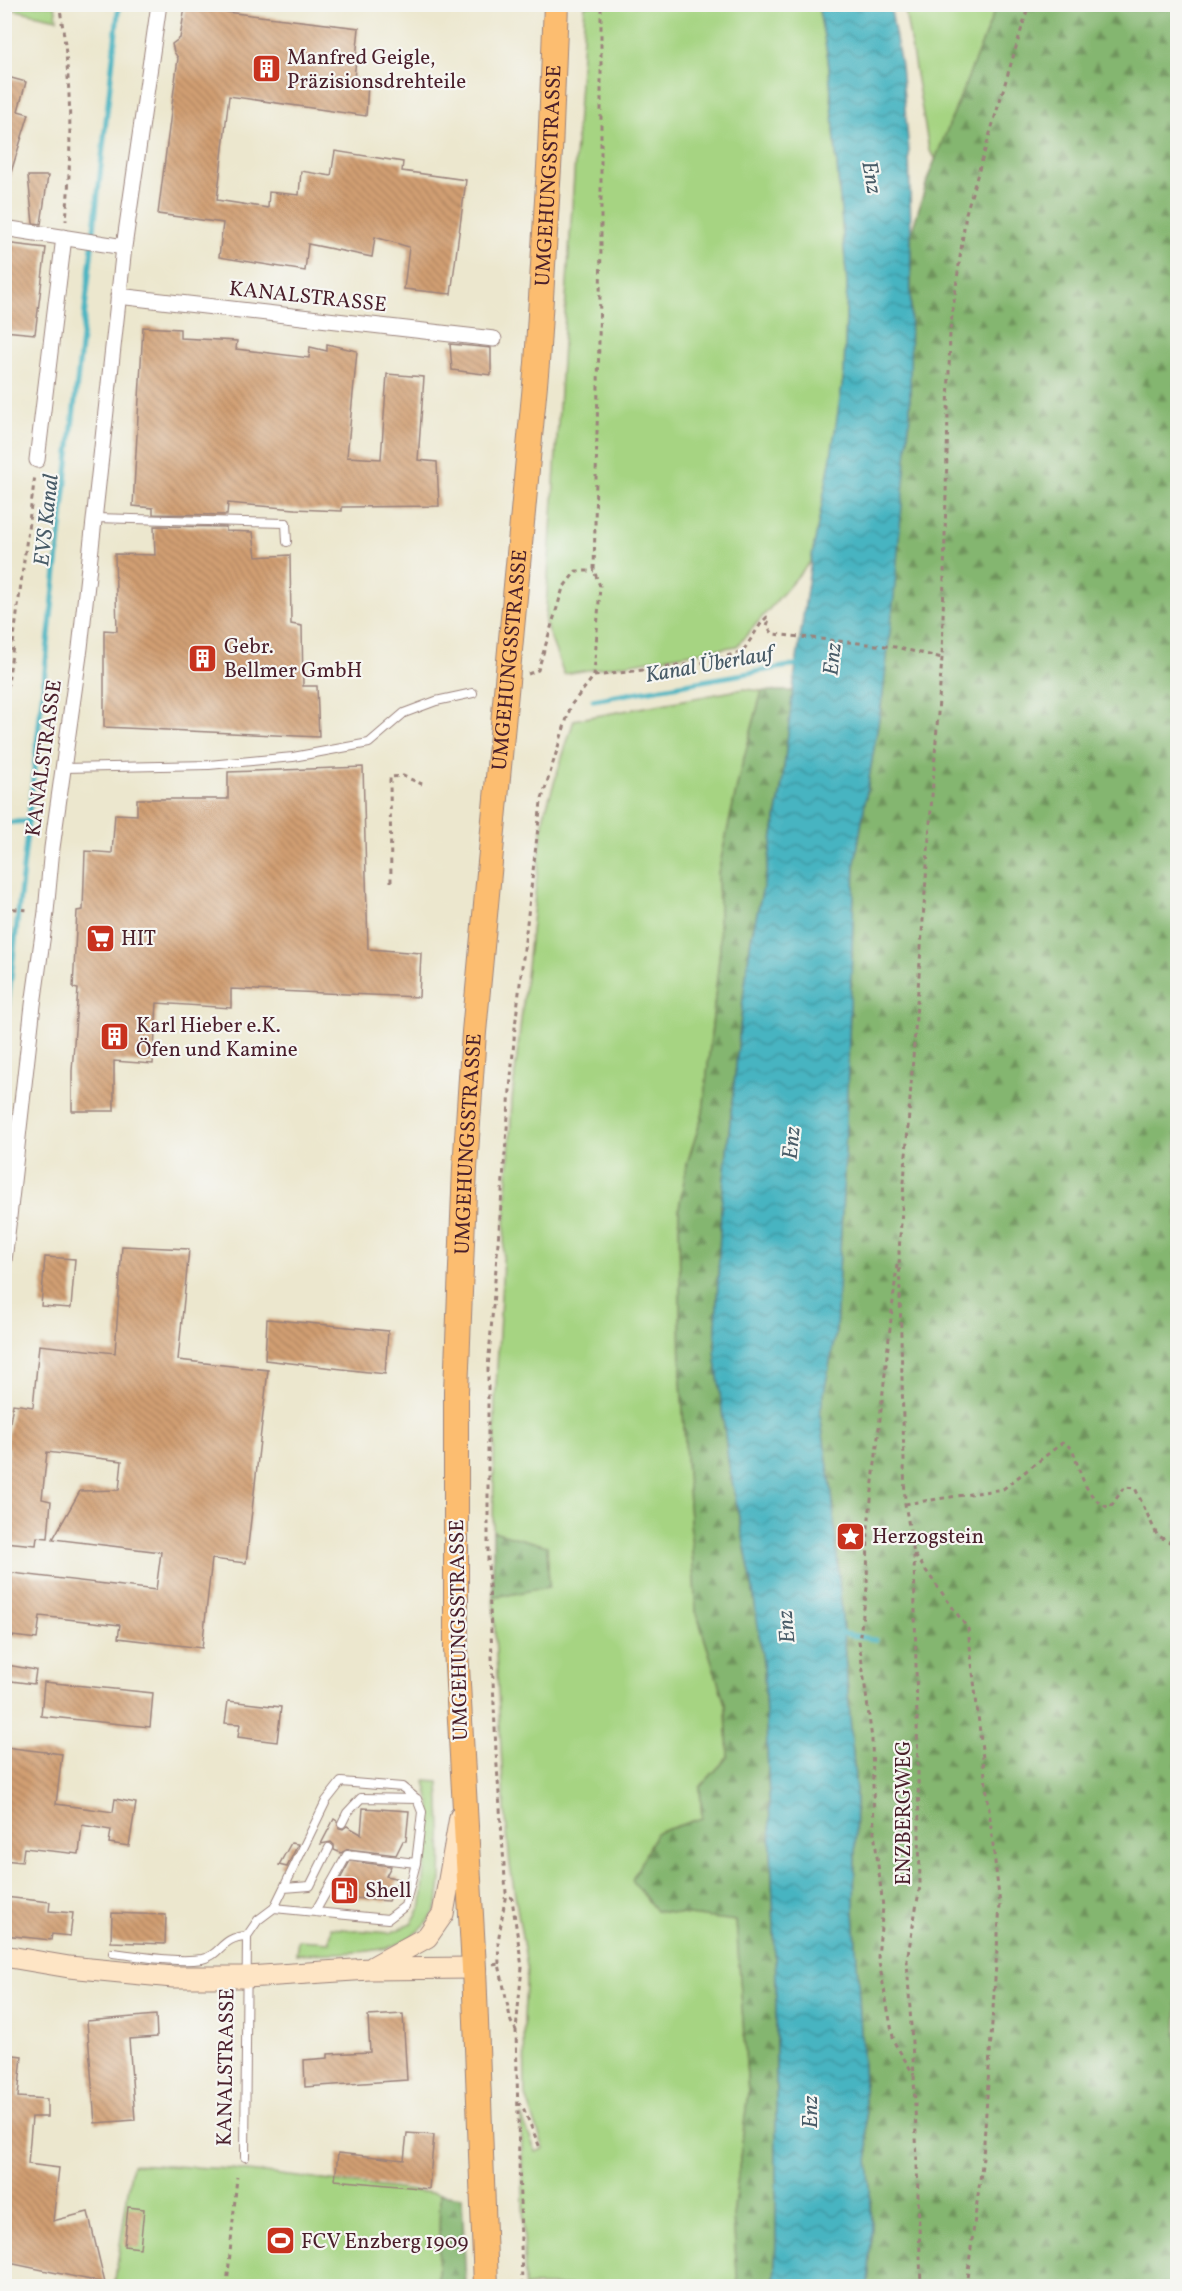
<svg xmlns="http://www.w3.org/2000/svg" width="1182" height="2291" viewBox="0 0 1182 2291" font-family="Vollkorn,serif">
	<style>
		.green { fill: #a6d482; stroke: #787a56; stroke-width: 1.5 }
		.forest { fill: url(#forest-firs); stroke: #676a4e; stroke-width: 1.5 }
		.water { fill: url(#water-waves); stroke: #486a76; stroke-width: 1.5 }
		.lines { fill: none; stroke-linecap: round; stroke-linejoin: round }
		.stream { stroke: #46b4c1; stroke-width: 5 }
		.building { fill: url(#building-back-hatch) }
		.lane-casing { stroke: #9b837c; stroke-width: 10 }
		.street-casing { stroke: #9b837c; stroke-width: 17 }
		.secondary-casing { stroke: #9b837c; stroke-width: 23 }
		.primary-casing { stroke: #9b837c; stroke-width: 26 }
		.path { stroke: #9b837c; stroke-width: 3; stroke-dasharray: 4.5 4.5; stroke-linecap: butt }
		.lane { stroke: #fff; stroke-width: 8 }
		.street { stroke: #fff; stroke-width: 15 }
		.secondary { stroke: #fee5c5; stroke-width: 21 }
		.primary { stroke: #fcbd6f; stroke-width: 24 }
		.labels { text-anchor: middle; stroke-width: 4.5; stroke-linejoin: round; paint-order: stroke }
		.poi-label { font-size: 21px; fill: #4a1f2b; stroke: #f6f6f2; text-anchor: start }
		.street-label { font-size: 21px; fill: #4a1f2b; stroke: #f6f6f2 }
		.water-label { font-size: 22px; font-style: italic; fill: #485b67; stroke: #f6f6f2 }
	</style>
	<defs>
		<pattern id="forest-firs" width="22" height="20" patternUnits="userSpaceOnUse" patternTransform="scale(1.5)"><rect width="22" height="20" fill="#84b670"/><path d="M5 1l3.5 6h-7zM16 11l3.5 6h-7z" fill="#6e935c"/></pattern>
		<pattern id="water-waves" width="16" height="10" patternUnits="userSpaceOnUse" patternTransform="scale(1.5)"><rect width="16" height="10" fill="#46b4c1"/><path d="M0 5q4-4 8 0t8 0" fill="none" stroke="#3c929d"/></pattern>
		<pattern id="building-back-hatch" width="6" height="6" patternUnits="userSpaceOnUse" patternTransform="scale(1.5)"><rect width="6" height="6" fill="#d19f72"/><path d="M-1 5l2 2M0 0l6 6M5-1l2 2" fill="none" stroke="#ac815e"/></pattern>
	</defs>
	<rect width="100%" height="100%" fill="#f6f6f2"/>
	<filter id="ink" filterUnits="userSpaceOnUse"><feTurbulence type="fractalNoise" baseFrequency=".0167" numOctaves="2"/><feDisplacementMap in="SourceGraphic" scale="12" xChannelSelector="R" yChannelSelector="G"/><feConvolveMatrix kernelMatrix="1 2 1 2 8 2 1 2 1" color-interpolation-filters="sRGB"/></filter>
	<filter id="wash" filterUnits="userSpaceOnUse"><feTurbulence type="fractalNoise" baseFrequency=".008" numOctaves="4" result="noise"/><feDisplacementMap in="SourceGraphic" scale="24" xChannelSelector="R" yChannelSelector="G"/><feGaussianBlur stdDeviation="1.35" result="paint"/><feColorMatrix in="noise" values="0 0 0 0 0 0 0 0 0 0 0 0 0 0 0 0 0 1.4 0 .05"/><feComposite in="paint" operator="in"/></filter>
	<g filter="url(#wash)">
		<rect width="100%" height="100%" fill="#ece7ce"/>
		<!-- green -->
		<path class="green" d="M16 5H55L57 19 15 10Z
			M585 5H818L828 58 847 284 844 373 831 462 811 561 737 646 564 674 545 623Z
			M904 5H997L936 159 929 150Z
			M744 689 762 691 740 773 718 873 720 949 703 1113 687 1164 679 1208 681 1381 696 1611 726 1707 728 1757 700 1787 702 1818 656 1833V1911L736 1920 748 2092 733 2217 738 2286H525L521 2115 536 2152 544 2149 525 2093 524 2017 527 1967 510 1865 503 1786 493 1596 508 1595 549 1586 547 1546 493 1531 495 1403 512 1101 544 815 574 720Z
			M425 1781 439 1782C440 1809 446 1889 435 1911 427 1926 409 1940 393 1946 372 1954 321 1953 296 1954L298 1940 330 1942 331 1928 390 1933 411 1924 422 1905 430 1803Z
			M132 2164 231 2169 440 2194 438 2286H114Z"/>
		<!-- forest -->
		<path class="forest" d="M997 5H1177V2286H868L872 2225 854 1910 856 1792 832 1493 820 1414 836 1331 845 1153 855 863 883 694 910 414 911 234 929 175Z
			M762 691H793L782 785 766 875 751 939 743 999 721 1208 715 1351 728 1460 752 1584 764 1668 776 1979V2242L774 2286H738L733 2217 748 2092 736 1921 656 1911 632 1880 656 1833 702 1818 700 1787 728 1757 726 1707 696 1611 681 1381 679 1208 687 1164 703 1113 720 949 718 873 740 773Z
			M493 1531 547 1546 549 1587 508 1595 493 1596Z
			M440 2194 462 2197 466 2286H438Z"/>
		<!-- water -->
		<path class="water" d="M818 5H890L901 66 909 151 911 234 910 414 894 597 883 694 855 863 845 1153 836 1331 820 1414 832 1493 856 1792 854 1910 872 2225 868 2286H774L776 2242V1979L764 1669 752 1584 728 1460 715 1351 721 1208 743 999 751 939 766 875 782 785 794 680 811 561 830 462 844 373 847 284 828 58Z"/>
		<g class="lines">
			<!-- stream -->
			<path class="stream" d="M593 700 801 664
				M4 823 29 821
				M4 1040 119 4
				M840 1633 876 1640"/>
		</g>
		<g id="blocks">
			<!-- building -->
			<path class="building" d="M185 7 359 28 354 79 368 82 366 116 229 96 217 200 268 208 269 192 299 195 301 171 331 176 335 151 403 162 402 171 466 180 451 294 404 289 409 247 375 237 372 257 308 244 305 271 219 257 223 223 158 214 178 58 174 52 172 44 180 38Z
				M4 76 26 82 18 111 29 114 8 182H4Z
				M28 176H48L41 224 33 223Z
				M4 243 46 248 35 334 4 331Z
				M143 327 180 329V338L237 341 236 349 309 358 310 347 327 351V344L357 351 347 457 381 459 387 374 424 377 418 460 437 462 439 506 342 507V511L295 509 228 503 227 515 153 514V508L133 506Z
				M450 344 491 348V375L452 370Z
				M154 526 226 527V531L253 532 256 557 290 555 291 624 302 626 303 686H317L319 737 104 727V630L117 631 115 554 155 555Z
				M363 767 368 949 421 953 419 997 231 989V1008L157 1003 153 1064 114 1061V1111H72V1071L78 989 73 988 77 911 83 910 85 851 112 853 115 814 137 815V799H228V772Z
				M122 1246 189 1249 178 1360 268 1370 246 1563 212 1559 202 1648 118 1638 120 1625 40 1616 37 1639 4 1635V1572L156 1590 161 1552 53 1539 80 1491 119 1490 122 1461 47 1452 42 1499 51 1501 48 1538 37 1537 36 1545 4 1542V1487L9 1448 6 1447 13 1404 33 1407 39 1345 115 1353Z
				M45 1257 75 1259 71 1308 41 1306Z
				M267 1319 388 1331 385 1374 265 1360Z
				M7 1665 36 1670 34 1684 4 1680Z
				M44 1682 153 1693 150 1727 41 1716Z
				M228 1701 281 1707 277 1742 238 1737 240 1724 225 1723Z
				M4 1747 62 1754 56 1804 113 1812 115 1799 136 1803 129 1846 109 1843 111 1830 82 1825 79 1854 24 1848 22 1862 4 1860Z
				M363 1808 409 1811 406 1841H403L396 1855 348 1849 341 1853 334 1850V1845L331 1842 321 1844 334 1819 337 1821 339 1828 343 1829 347 1826 361 1834Z
				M291 1843 298 1844 287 1867 279 1865Z
				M350 1861 391 1866 386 1876 399 1879 388 1901 331 1896Z
				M4 1897 50 1902 49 1911 73 1913 70 1936 52 1934 51 1940 4 1935Z
				M112 1913 166 1915 165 1944 111 1942Z
				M403 2014 407 2080 305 2087 304 2060 328 2058V2054L370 2052 368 2016Z
				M156 2015 157 2037 129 2039 135 2120 95 2123 87 2021Z
				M4 2054 22 2056 18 2097 47 2099V2117H32L28 2164 59 2168 53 2221 88 2212 105 2283 4 2262Z
				M407 2133 434 2135 429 2189 335 2180 338 2153 404 2160Z
				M128 2207 144 2209 140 2248 124 2246Z"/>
		</g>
	</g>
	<g filter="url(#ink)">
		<use href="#blocks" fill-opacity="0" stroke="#9b837c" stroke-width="1.5"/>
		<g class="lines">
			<defs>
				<path id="lane" d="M95 518 286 523 287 542
					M64 768 209 765 293 757 369 743 404 713 436 701 473 693
					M342 1823 347 1813 361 1798 417 1799
					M284 1888 310 1886 329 1848
					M315 1912 347 1855 416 1863
					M247 1936 258 1920 274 1908 326 1801 341 1782 402 1787 417 1799 422 1812 416 1863 405 1906 388 1919 274 1908
					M113 1953C140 1956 176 1963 202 1959 222 1955 220 1937 247 1936L245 2157"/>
				<path id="street" d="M4 228 124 247
					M118 296 494 339
					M37 460 64 237
					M4 1261 33 1005 46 912 52 848 80 648 124 247 159 4"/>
				<path id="secondary" d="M4 1956 69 1967 173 1977H247L369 1969 474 1968
					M373 1967 427 1937 443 1914 460 1817"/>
				<g id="primary">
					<path id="s1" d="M486 2286 474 1968 456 1649V1391L465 1168 474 1032 537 363 550 151 556 4"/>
				</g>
			</defs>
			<!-- lane casing -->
			<use href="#lane" class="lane-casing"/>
			<!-- street casing -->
			<use href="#street" class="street-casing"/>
			<!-- secondary casing -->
			<use href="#secondary" class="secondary-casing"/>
			<!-- primary casing -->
			<use href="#primary" class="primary-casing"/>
			<!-- path -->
			<path class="path" d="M59 4C72 77 72 148 66 221
				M528 674 538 670 563 588 576 571H594
				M594 676 708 662 743 651 762 622 767 617 769 619 767 626 773 634 895 647 942 658
				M4 715 35 475
				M391 882 390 777 403 776 422 784
				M4 908 29 910
				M897 1265 868 1527 867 1588 859 1641 872 1739 874 1831 883 1907 878 1957 894 2042 914 2075
				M905 1504 1003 1489 1062 1443 1072 1448C1080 1470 1084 1499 1110 1508L1124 1487 1135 1488 1157 1535 1173 1544 1178 1537
				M914 1555 920 1886 907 1960 914 2075 921 2286
				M499 1964 498 1942 506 1893
				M493 1965 499 1964 511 2022 516 2030
				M517 2104 522 2105 541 2150
				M227 2286 237 2177
				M522 2286 516 2030 522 1967 512 1899 506 1893 496 1752 488 1561V1369L515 1027 541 802 571 705 594 676 600 586 594 571 601 248V4
				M966 2286 983 2157 1000 1905 968 1629 914 1554 905 1504 899 1251 942 658 950 331 966 213 1029 4"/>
			<!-- lane -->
			<use href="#lane" class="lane"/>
			<!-- street -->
			<use href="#street" class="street"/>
			<!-- secondary -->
			<use href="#secondary" class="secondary"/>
			<!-- primary -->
			<use href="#primary" class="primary"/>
		</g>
	</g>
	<!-- icons -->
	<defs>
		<symbol id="building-square" viewBox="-11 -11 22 22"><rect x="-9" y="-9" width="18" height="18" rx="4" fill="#c8321e" stroke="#f6f6f2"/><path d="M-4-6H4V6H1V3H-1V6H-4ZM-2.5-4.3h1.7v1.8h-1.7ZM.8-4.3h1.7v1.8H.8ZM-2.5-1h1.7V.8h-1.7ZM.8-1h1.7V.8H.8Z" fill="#fff"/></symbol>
		<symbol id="supermarket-square" viewBox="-11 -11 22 22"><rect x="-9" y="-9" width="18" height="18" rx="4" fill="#c8321e" stroke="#f6f6f2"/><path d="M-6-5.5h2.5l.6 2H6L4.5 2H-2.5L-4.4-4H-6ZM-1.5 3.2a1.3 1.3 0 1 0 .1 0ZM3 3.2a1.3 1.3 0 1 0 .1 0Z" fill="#fff"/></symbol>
		<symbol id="sight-square" viewBox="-11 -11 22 22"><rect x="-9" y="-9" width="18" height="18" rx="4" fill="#c8321e" stroke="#f6f6f2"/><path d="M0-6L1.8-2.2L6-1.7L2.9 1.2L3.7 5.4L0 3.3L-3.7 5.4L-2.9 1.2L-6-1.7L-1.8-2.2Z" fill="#fff"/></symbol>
		<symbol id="fuel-square" viewBox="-11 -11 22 22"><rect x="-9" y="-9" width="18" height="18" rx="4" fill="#c8321e" stroke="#f6f6f2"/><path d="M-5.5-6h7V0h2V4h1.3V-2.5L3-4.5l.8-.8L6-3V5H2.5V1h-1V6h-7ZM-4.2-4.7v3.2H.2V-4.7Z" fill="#fff"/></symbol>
		<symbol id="stadium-square" viewBox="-11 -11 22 22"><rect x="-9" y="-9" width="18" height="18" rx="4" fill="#c8321e" stroke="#f6f6f2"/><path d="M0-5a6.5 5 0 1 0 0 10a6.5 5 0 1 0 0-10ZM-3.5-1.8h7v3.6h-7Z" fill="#fff"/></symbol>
	</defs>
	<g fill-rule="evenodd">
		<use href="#building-square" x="250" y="52" width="33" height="33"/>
		<use href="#building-square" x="186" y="642" width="33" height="33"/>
		<use href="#supermarket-square" x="84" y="922" width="33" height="33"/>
		<use href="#building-square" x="98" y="1020" width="33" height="33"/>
		<use href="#sight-square" x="834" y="1520" width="33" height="33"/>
		<use href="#fuel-square" x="328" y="1874" width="33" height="33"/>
		<use href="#stadium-square" x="264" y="2224" width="33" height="33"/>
	</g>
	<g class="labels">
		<!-- poi labels -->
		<g class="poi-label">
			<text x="287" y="64">Manfred Geigle,<tspan x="287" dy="24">Präzisionsdrehteile</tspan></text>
			<text x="224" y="653">Gebr.<tspan x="224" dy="24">Bellmer GmbH</tspan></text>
			<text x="121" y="945">HIT</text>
			<text x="136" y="1032">Karl Hieber e.K.<tspan x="136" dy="24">Öfen und Kamine</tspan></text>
			<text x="872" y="1543">Herzogstein</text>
			<text x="365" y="1897">Shell</text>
			<text x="301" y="2248">FCV Enzberg 1909</text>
		</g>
		<!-- street labels -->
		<g class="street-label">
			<text dy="7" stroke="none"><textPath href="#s1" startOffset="2115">UMGEHUNGSSTRASSE</textPath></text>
			<text transform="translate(308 296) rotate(6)" y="7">KANALSTRASSE</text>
			<text dy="7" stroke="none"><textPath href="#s1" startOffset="1629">UMGEHUNGSSTRASSE</textPath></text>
			<text transform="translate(43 758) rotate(-82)" y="7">KANALSTRASSE</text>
			<text dy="7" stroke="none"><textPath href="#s1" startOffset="1143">UMGEHUNGSSTRASSE</textPath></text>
			<text transform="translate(458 1630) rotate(-91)" y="7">UMGEHUNGSSTRASSE</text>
			<text transform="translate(903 1813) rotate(-90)" y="7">ENZBERGWEG</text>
			<text transform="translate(225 2067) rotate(-89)" y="7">KANALSTRASSE</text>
		</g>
		<!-- water labels -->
		<g class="water-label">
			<text transform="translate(873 177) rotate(80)" y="8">Enz</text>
			<text transform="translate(45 520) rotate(-84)" y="8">EVS Kanal</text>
			<text transform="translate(831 659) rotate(-84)" y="8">Enz</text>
			<text transform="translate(709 663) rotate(-10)" y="8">Kanal Überlauf</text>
			<text transform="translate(790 1143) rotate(-85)" y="8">Enz</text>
			<text transform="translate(785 1627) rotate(-95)" y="8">Enz</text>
			<text transform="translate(809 2112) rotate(-90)" y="8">Enz</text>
		</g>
	</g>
	<!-- margin -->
	<rect width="1182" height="2291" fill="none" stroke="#f6f6f2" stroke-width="24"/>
</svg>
